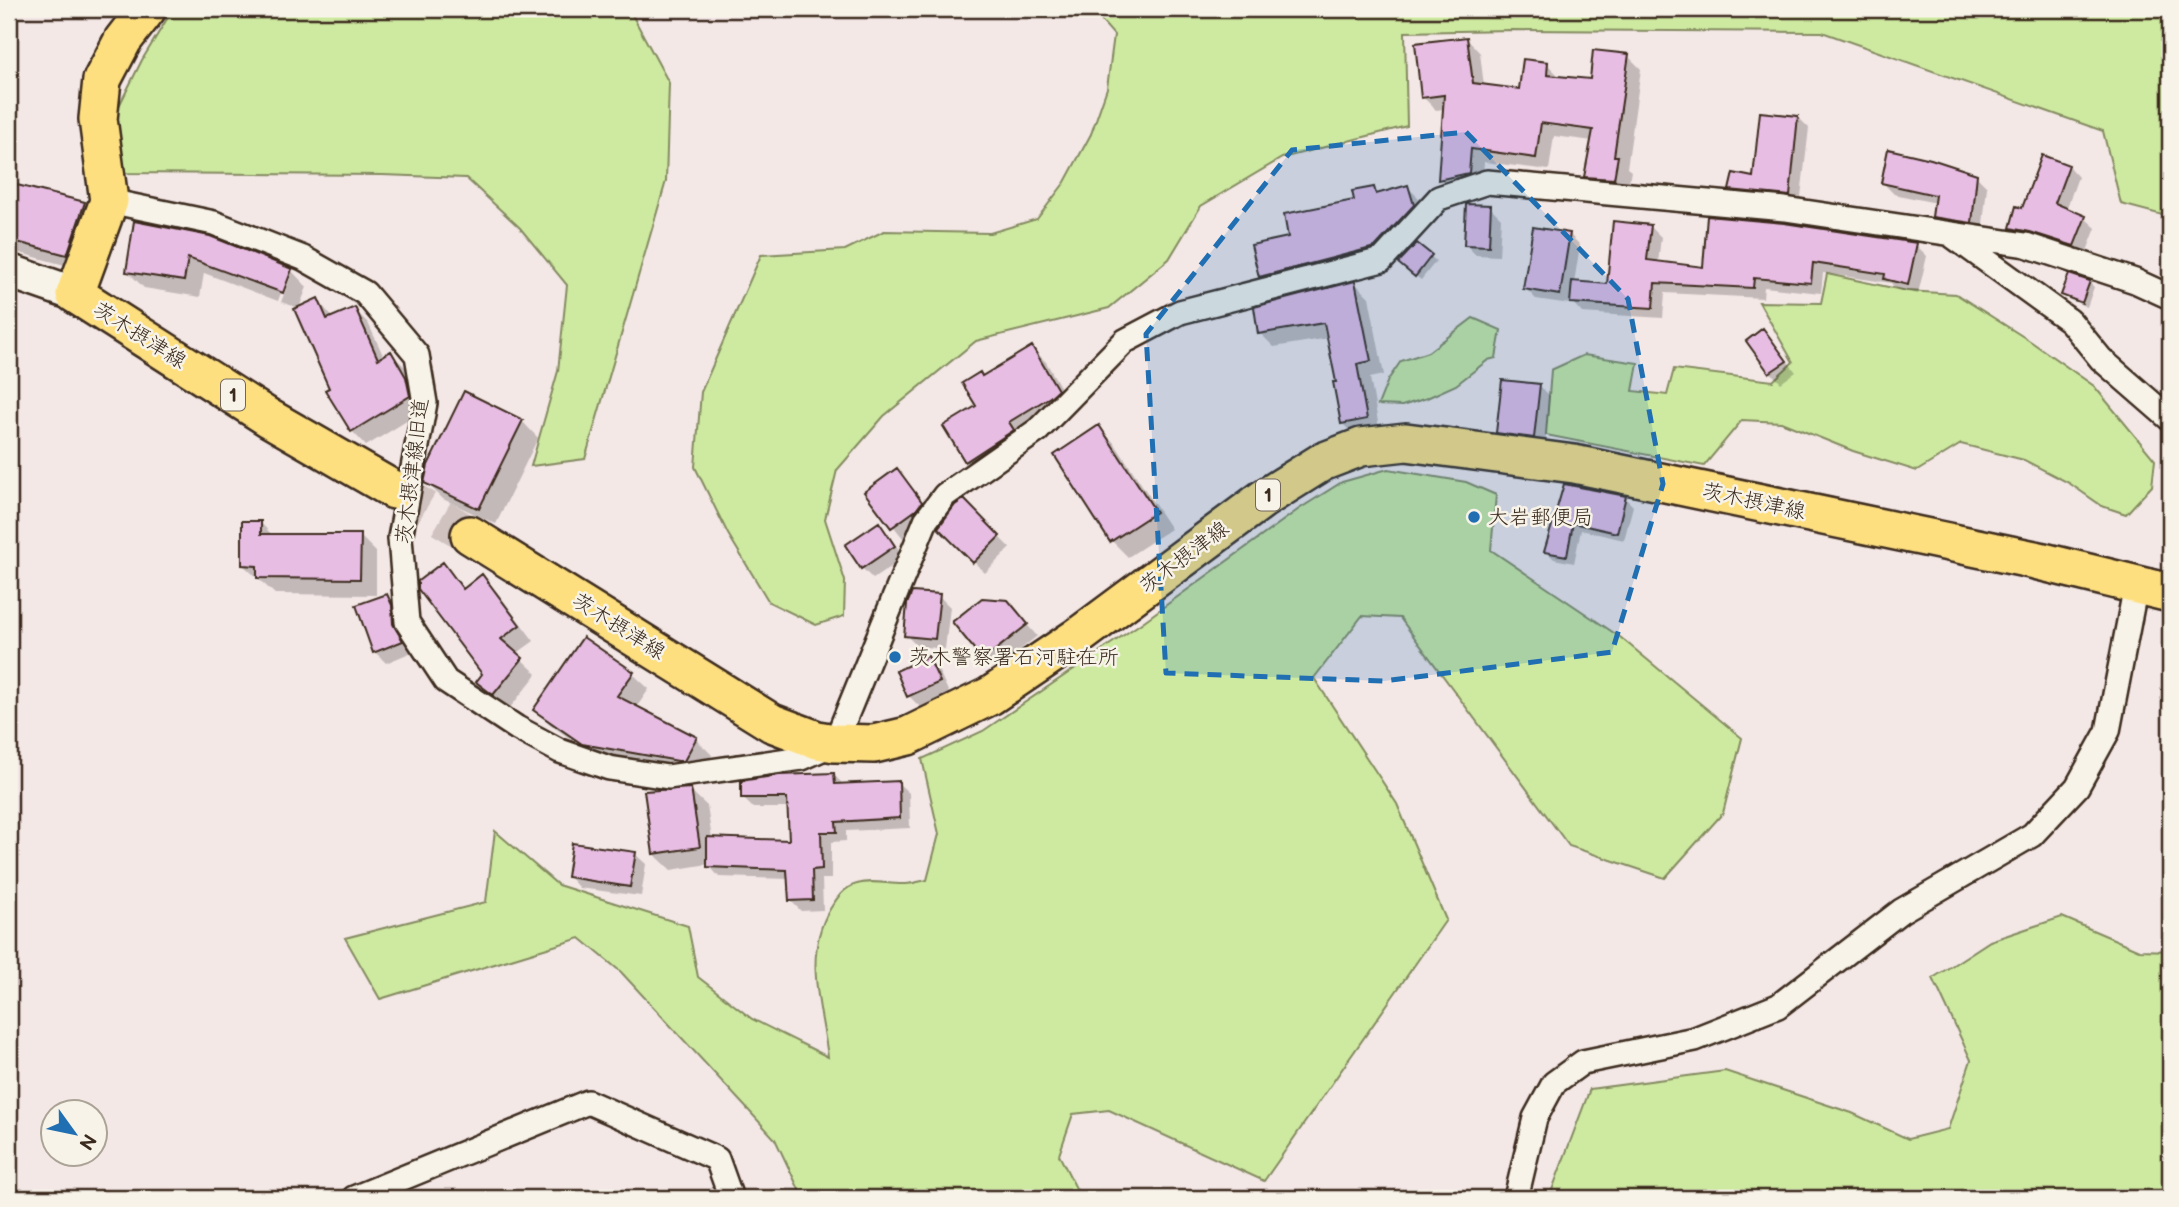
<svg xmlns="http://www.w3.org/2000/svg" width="2179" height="1207" viewBox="0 0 2179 1207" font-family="'Balsamiq Sans','Klee One',sans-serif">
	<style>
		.green { fill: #ceeaa1; stroke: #848a60; stroke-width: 2 }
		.shadow { fill: #0003 }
		.building { fill: #e8bde3; stroke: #3b2a1e; stroke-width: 2 }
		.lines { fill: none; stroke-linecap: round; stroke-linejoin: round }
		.primary-tunnel { stroke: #cfc2bf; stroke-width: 37; stroke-dasharray: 37 18; stroke-linecap: butt }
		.street-casing { stroke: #3b2a1e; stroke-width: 28 }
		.secondary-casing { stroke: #3b2a1e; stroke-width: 38 }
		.primary-casing { stroke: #3b2a1e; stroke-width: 42 }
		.street { stroke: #f7f3e8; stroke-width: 23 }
		.secondary { stroke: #f7f3e8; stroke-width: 33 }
		.primary { stroke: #fedf80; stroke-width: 37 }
		.marked { fill: #1f6fb2; fill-opacity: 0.2; stroke: #1f6fb2; stroke-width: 5; stroke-dasharray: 14 9; stroke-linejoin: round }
		.poi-dot { fill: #1f6fb2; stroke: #f7f3e8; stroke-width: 2.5 }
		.labels { text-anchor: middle; stroke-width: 5; stroke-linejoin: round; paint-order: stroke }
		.shield { fill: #f7f3e8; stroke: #73665b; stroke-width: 2 }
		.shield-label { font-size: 19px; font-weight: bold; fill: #3b2a1e }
		.street-label { font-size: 21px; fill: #3b2a1e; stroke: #f7f3e8 }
		.poi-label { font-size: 21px; fill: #3b2a1e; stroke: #f7f3e8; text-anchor: start }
	</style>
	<rect width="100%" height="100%" fill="#f4e8e7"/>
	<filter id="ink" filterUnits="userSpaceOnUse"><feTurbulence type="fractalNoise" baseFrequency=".0143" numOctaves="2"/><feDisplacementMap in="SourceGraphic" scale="14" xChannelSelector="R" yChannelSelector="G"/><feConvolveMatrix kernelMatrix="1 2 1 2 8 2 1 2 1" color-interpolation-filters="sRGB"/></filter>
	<g filter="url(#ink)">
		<!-- green -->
		<path class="green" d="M173 9H629L669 83 666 181 585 459 531 466 558 371 567 285 520 228 466 178 382 175 122 173 117 110 142 60Z
			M1091 9H2170V217L2121 204 2103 131 1822 32 1511 30 1405 32 1407 126 1282 158 1201 206 1169 259 1109 308 976 341 884 416 837 470 825 519 845 581 844 616 816 625 769 602 728 534 695 467 701 392 761 255 845 250 884 231 990 233 1037 219 1065 182 1091 134 1107 88 1114 35Z
			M1827 274 1907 291 1956 294 2030 341 2094 386 2155 460 2152 486 2126 514 2102 506 2069 483 2024 460 1961 444 1917 471 1853 451 1781 422 1742 420 1704 466 1546 435 1551 370 1584 355 1638 363 1633 391 1667 395 1674 369 1773 381 1793 362 1759 302 1821 303Z
			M1473 318 1501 330 1496 358 1488 360 1456 385 1427 398 1402 406 1378 405 1388 380 1401 361 1428 352Z
			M1388 469 1466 482 1496 495 1491 550 1620 637 1742 738 1723 813 1665 878 1569 846 1400 618 1362 616 1314 678 1397 804 1446 920 1264 1181 1109 1110 1073 1114 1059 1155 1081 1198H803L775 1139 621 972 580 938 380 999 345 938 486 902 495 831 558 885 688 926 698 977 752 1019 828 1057C822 1008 802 956 830 909 837 898 844 887 857 884 874 879 889 885 906 884 913 884 920 881 927 880L939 834 922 759 983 731 1140 624 1299 509 1342 482Z
			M2062 917 2139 950 2170 951V1198H1549L1590 1089 1725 1071 1852 1113 1908 1139 1948 1129 1971 1060 1933 978 1990 941Z"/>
		<!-- shadow -->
		<path class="shadow" d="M1467 39 1480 53 1484 86 1521 91 1547 64 1561 78 1592 81 1628 56 1641 69 1627 168 1631 171 1627 192 1600 190 1586 176 1593 141 1554 136 1549 170 1484 162 1482 186 1453 192 1440 179 1444 109 1436 110 1423 97Z
			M1798 117 1809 128 1800 205 1742 200 1731 189 1755 179Z
			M2068 166 2078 177 2066 210 2085 218 2096 228 2085 256 2022 239 2012 228 2023 210Z
			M1976 176 1987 187 1982 233 1945 227 1934 216 1936 203 1894 194 1883 183Z
			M9 185 85 204 101 220 83 270 9 250Z
			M1407 187 1418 197 1423 216 1386 257 1271 287 1260 276 1290 238 1356 202 1374 189 1380 195Z
			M1490 207 1501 218 1499 256 1476 255 1465 244Z
			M136 223 291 270 307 287 299 308 281 302 291 276H287L278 301 204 273 200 297 144 288 128 272Z
			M1650 226 1661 237 1658 263 1704 269 1916 245 1927 256 1918 294 1896 289 1891 283 1823 273 1821 293 1764 287 1763 298 1665 293 1663 318 1582 313 1571 301 1570 304 1536 299 1525 288 1569 234 1580 245 1574 283 1608 286Z
			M1417 245 1436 261 1421 280 1405 268Z
			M2089 282 2094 287 2087 307 2068 299 2063 294Z
			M1355 283 1369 297 1384 375 1370 378 1380 433 1356 437 1342 423 1338 383 1329 338 1274 347 1260 333Z
			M318 300 333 318 354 309 368 323 384 357 390 353 405 367 420 393 423 411 366 446 352 431 331 389Z
			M1763 331 1796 372 1781 383 1770 372Z
			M1032 348 1046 362 1070 404 980 475 966 461 946 427 979 407 983 378Z
			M1539 385 1550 396 1545 447 1509 443 1498 432Z
			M522 421 538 438 496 524 443 499 426 482Z
			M1099 427 1115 444 1171 529 1128 557 1111 540Z
			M896 470 932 514 927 520 903 538 866 492Z
			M1565 486 1625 498 1633 506 1624 540 1581 530 1574 563 1554 559 1546 551Z
			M963 501 1010 548 985 573 940 528Z
			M261 523 273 536H360L376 552V595L275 594 243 565Z
			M878 524 889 535 904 558 873 579 862 568 847 545Z
			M443 564 465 589 482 577 497 592 534 641 516 654 537 674 509 709 478 681 484 674Z
			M387 596 398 606 403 636 412 652 386 663 375 652Z
			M939 596 950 607 945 649 917 646 906 635Z
			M1014 610 1037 636 995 670 955 623Z
			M927 659 938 669 949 693 920 707 909 696 898 672Z
			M632 673 649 689 636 708 696 739 712 755 701 776 600 759 552 726 535 710Z
			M834 775 844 785 898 783 909 793 910 828 846 831V841L831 842V879H822L823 910 801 911 790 900V879L719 877 708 864 671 870 654 854 690 790 707 806 712 839 791 842 789 808H753L742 797Z
			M635 854 646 864 641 896 579 888 569 877Z"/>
		<!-- building -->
		<path class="building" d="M1467 37 1473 83 1519 89 1523 59 1548 62 1547 75 1590 79 1593 50 1629 54 1614 156H1618L1614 179 1584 177 1593 130 1541 123 1536 158 1471 149 1469 173 1438 180 1444 95 1421 98 1415 43Z
			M1760 112 1798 116 1790 196 1729 190 1733 173 1753 177Z
			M1888 149 1931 159 1977 174 1972 223 1932 217 1935 195 1881 183Z
			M2042 155 2069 165 2055 203 2086 216 2074 246 2030 232 2010 228 2016 206 2022 208Z
			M9 183 85 202 67 255 9 240Z
			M1408 185 1414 205 1375 247 1259 277 1251 245 1288 237 1284 214 1354 200 1352 191 1374 187 1376 194Z
			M1466 204 1491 205 1489 246 1464 245Z
			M1707 216 1784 223 1917 243 1908 285 1884 279 1885 274 1813 263 1811 283 1754 278 1753 288 1655 283 1653 308 1570 303 1572 281 1607 284 1613 221 1651 225 1647 260 1703 267Z
			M134 221 210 236 292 269 283 293 188 258 184 281 126 272Z
			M1533 227 1570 233 1560 295 1523 289Z
			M1417 243 1432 255 1415 277 1398 263Z
			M2069 274 2090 281 2082 303 2061 295Z
			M1355 281 1371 361 1357 364 1367 419 1341 424 1333 382H1336L1324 323 1258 334 1254 307Z
			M318 298 327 319 355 307 378 359 391 351 406 377 410 396 351 432 325 390 329 388 294 309Z
			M1763 328 1787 361 1769 373 1746 341Z
			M1032 346 1058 390 1050 397 1009 422 1014 430 965 462 943 426 976 406 962 383 980 372 982 376Z
			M1502 380 1540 384 1534 438 1496 433Z
			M464 391 523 420 479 509 424 483 428 465Z
			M1099 425 1156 512 1110 542 1054 455Z
			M897 468 922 502 916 510 891 528 864 492Z
			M1564 484 1626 496 1617 533 1573 523 1567 556 1544 552Z
			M964 499 1000 536 973 563 938 528 955 505Z
			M242 521H261V534H361L360 579 257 578V566L242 565Z
			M879 522 895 546 861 569 845 545Z
			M443 562 463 589 482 574 520 625 501 639 523 658 493 695 476 682 482 674 418 589V581Z
			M912 592 940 594 935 639 904 636 907 604Z
			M387 594 392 605 393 624 403 641 373 653 356 605Z
			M982 598 1008 600 1028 624 983 660 952 622Z
			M583 637 634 672 617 696 697 737 684 761H678L582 744 533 710Z
			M928 656 940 682 907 697 896 671Z
			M834 773 835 784 899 781 900 818 836 822 837 832H821L822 869 812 870 813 900 789 901 787 870 707 867V837L789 840 787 798H741V781L779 775Z
			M691 788 700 847 653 854 644 791Z
			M572 843 636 852 630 887 567 877Z"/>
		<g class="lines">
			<!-- primary-tunnel -->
			<path class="primary-tunnel" d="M394 490 470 535"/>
			<defs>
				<path id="street" d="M109 201 214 223 303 258 365 293 417 355 425 403 400 538 407 622 446 681 517 728 560 751 609 768 668 777 802 758 835 743 926 520 945 495 1038 430 1125 341 1180 312 1382 260 1439 198 1487 182 1785 209 2026 245 2135 281 2170 297
					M1954 237 2070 321 2101 359 2170 419
					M354 1198 588 1102 717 1159 731 1198
					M1516 1198 1535 1118 1554 1083 1583 1062 1695 1039 1778 1006 1901 911 2032 835 2077 787 2108 731 2136 585"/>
				<path id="secondary" d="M9 271 75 294"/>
				<path id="primary" d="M147 9 123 40 102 80 98 119 109 201 75 294 269 418 394 490
					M470 535 772 723 817 740 835 743 874 744 908 736 990 696 1076 638 1263 499 1322 462 1361 447 1406 442 1574 464 2035 560 2170 593"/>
			</defs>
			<!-- street casing -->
			<use href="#street" class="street-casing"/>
			<!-- secondary casing -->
			<use href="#secondary" class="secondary-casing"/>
			<!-- primary casing -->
			<use href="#primary" class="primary-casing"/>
			<!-- street -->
			<use href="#street" class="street"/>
			<!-- secondary -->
			<use href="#secondary" class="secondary"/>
			<!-- primary -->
			<use href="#primary" class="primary"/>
		</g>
	</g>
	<!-- marked area -->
	<path class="marked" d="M1466 132 1628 299 1663 484 1612 652 1384 681 1166 673 1146 334 1292 150Z"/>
	<!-- markers -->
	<g class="poi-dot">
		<circle cx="1474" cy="517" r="7"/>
		<circle cx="895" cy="657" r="7"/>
	</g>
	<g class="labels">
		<!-- shield labels -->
		<g class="shield">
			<rect x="221" y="379.5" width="24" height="31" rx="5"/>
			<rect x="1256" y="479.5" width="24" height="31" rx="5"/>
		</g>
		<g class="shield-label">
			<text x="233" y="402">1</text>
			<text x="1268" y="502">1</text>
		</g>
		<!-- street labels -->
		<g class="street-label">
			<text transform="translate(140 335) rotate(32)" y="7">茨木摂津線</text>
			<text transform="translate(412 471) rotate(-83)" y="7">茨木摂津線旧道</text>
			<text transform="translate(1754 501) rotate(12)" y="7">茨木摂津線</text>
			<text transform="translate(1184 557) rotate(-37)" y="7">茨木摂津線</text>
			<text transform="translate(619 626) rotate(32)" y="7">茨木摂津線</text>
		</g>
		<!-- poi labels -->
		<g class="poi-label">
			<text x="1488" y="524">大岩郵便局</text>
			<text x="909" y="664">茨木警察署石河駐在所</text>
		</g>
	</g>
	<!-- margin -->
	<rect width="2179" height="1207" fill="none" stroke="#f7f3e8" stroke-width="35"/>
	<rect x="18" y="18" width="2144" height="1172" fill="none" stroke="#3b2a1e" stroke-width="2.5" filter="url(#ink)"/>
	<!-- north arrow -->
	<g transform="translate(74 1133) rotate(123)"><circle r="33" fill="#f7f3e8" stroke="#aca397" stroke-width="2"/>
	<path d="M0-5L12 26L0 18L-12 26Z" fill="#1f6fb2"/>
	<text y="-10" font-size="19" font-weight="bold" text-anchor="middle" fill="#3b2a1e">N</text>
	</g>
</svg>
